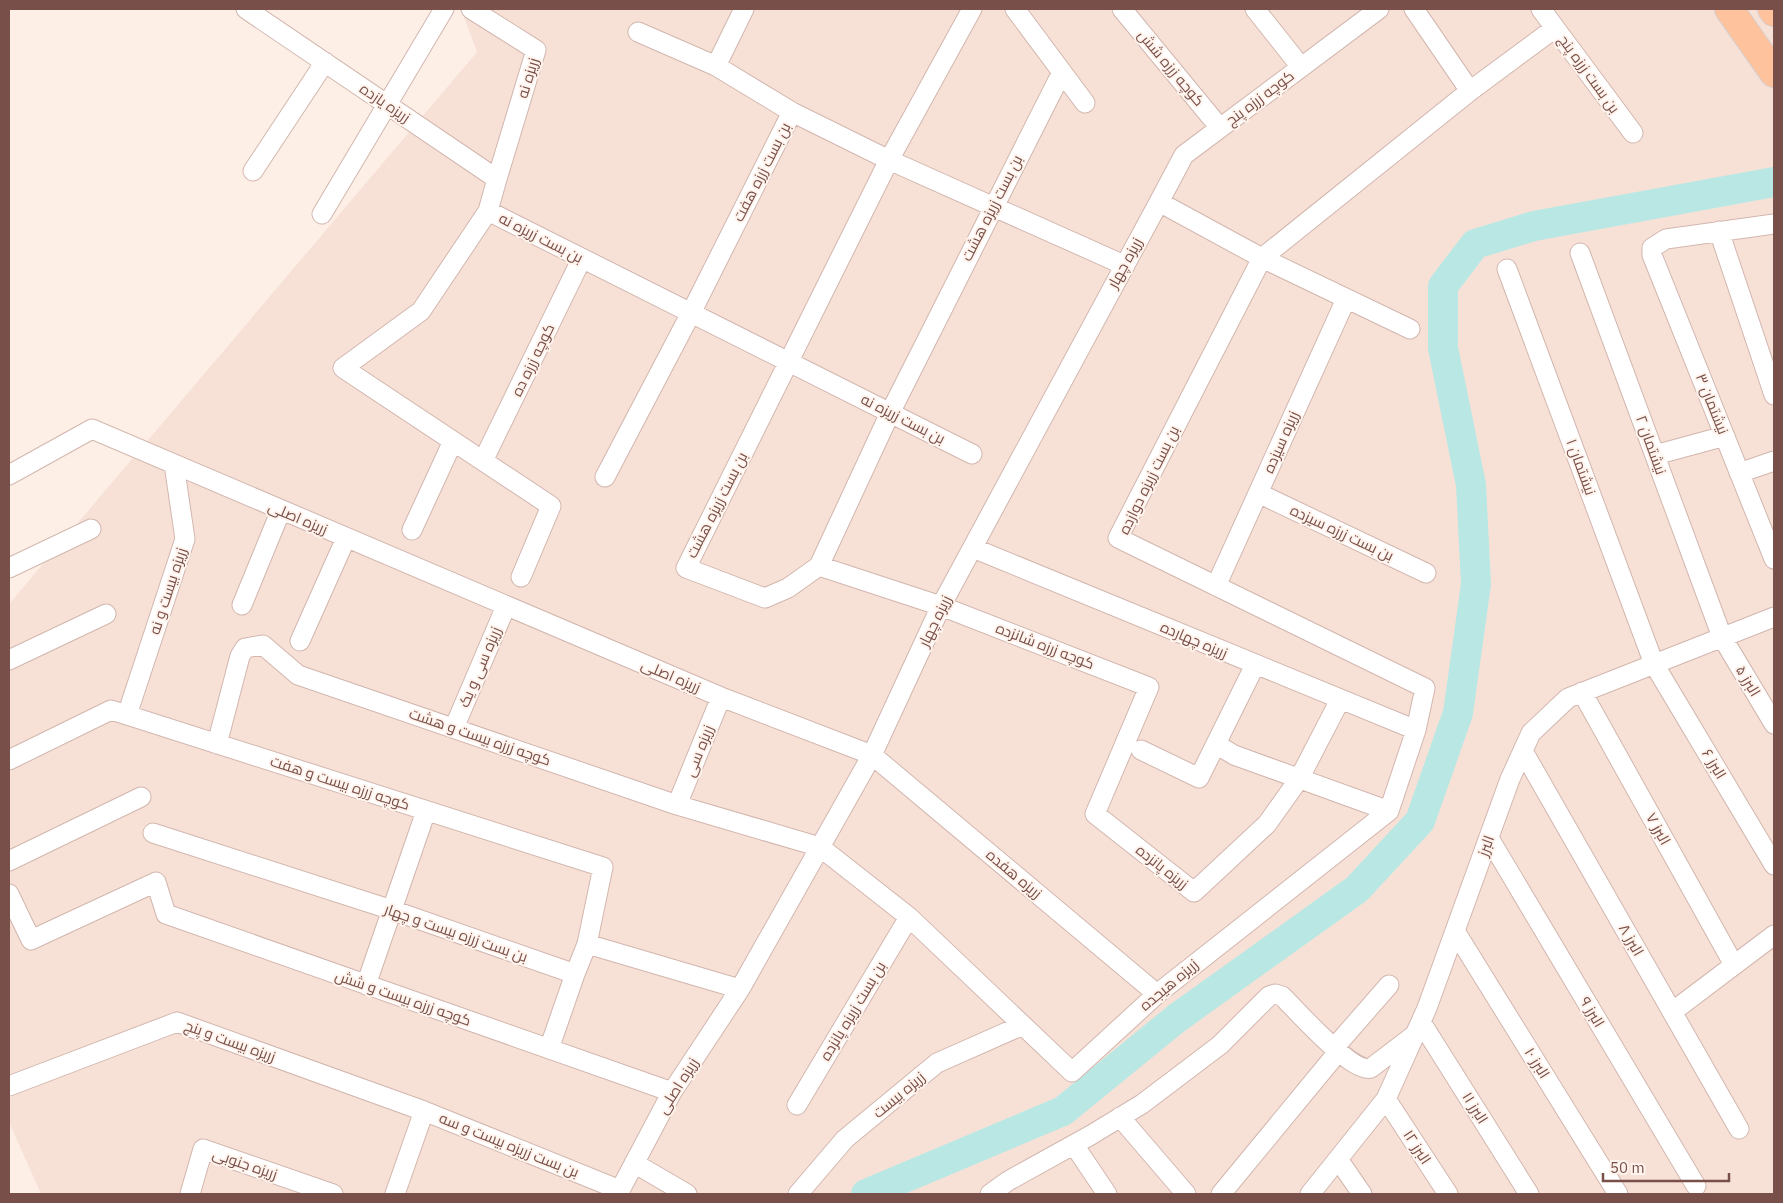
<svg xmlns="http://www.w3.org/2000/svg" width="1783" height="1203" viewBox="0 0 1783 1203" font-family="'IBM Plex Sans',Cairo,sans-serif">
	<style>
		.residential { fill: #f7e1d7 }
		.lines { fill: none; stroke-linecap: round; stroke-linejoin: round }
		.river { stroke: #b9e8e4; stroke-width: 30 }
		.street-casing { stroke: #d2b6ae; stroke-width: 21 }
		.primary-casing { stroke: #d9cecc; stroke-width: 30 }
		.street { stroke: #fff; stroke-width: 19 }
		.primary { stroke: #fec29c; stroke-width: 28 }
		.labels { text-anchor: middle; stroke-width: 4; stroke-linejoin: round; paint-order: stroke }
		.street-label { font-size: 15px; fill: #784f49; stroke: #fff4ed }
	</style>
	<rect width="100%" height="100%" fill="#fdefe6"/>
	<!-- residential -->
	<path class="residential" d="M461 9H1774V1194H41L9 1122V604L477 52Z"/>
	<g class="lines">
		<!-- river -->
		<path class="river" d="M866 1194 1063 1111 1177 1018 1357 889 1420 821 1458 713 1476 584 1471 485 1443 348V286L1475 244 1534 226 1774 182"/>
		<defs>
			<path id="street" d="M246 9 497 179 488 211
				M471 9 536 50 497 179
				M972 9 889 160 686 568 765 598 788 588 819 566 890 413 1062 72
				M1015 9 1085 103
				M1122 9 1220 128
				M1255 9 1301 67
				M1541 9 1555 28
				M638 32 716 66 744 9
				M716 66 792 112
				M1470 91 1555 28 1633 133
				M253 171 325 62
				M1159 202 1184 155 1379 9
				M322 214 444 9
				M1774 224 1666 239 1652 248V255L1774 559
				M1719 231 1774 395
				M1580 253 1722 637 1774 724
				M1507 269 1654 664 1774 865
				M1655 455 1725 436
				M483 461 582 258
				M1739 473 1774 461
				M9 475 92 429 721 697 872 755 740 989 672 1092 618 1194
				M605 477 691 313 792 112 889 160 1124 265
				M1258 493 1426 573
				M412 530 453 441
				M973 548 1416 730
				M819 566 941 606 1149 687 1095 814 1194 892 1267 824 1299 779 1340 700
				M9 568 91 529
				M521 577 551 506 343 368 421 311 488 211 972 454
				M1216 586 1346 299
				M242 605 281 510
				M300 641 346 538
				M9 660 106 614
				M1582 692 1734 965
				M127 715 185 539 174 464
				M454 728 506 606
				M217 744 240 656 245 648 263 645 298 675 677 805 820 847 909 917 1072 1072 1157 994 1389 811 1234 755 1216 744
				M1141 750 1199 778 1255 665
				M1523 751 1739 1129
				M9 760 111 710 127 715 603 867 587 944
				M677 805 721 697
				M1389 811 1416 730 1425 688 1118 538 1262 258 1410 329
				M153 833 392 910 575 974 587 944 740 989
				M1489 838 1696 1186
				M9 861 141 797
				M9 894 31 940 156 882 166 914 672 1092
				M1455 931 1618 1194
				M366 985 426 811
				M1157 994 872 755 941 606 1159 202 1262 258 1470 91 1414 9
				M1672 1012 1774 935
				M1421 1022 1529 1194
				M1334 1048 1389 985
				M549 1049 575 974
				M9 1086 177 1022 424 1111
				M1386 1099 1448 1194
				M797 1105 909 917
				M1120 1117 1186 1194
				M1074 1145 1107 1194
				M1338 1159 1362 1194
				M634 1163 687 1194
				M190 1194 203 1149 333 1194
				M395 1194 424 1111 620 1190
				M798 1194 845 1139 937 1063 1023 1025
				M990 1194 1008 1181 1091 1135 1142 1104 1220 1045 1269 996 1275 994 1282 996C1297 1011 1353 1074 1371 1068L1413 1036
				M1221 1194 1338 1052
				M1310 1194 1386 1099 1427 1008 1510 779 1531 733 1568 698 1774 617"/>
			<path id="primary" d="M1729 9 1774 73
				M1772 9 1774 12"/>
		</defs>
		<!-- street casing -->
		<use href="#street" class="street-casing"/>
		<!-- primary casing -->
		<use href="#primary" class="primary-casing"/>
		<!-- street -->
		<use href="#street" class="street"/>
		<!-- primary -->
		<use href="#primary" class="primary"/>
	</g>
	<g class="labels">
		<!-- street labels -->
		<g class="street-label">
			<text transform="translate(1171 68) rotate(50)" y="5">کوچه زرزه شش</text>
			<text transform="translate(1589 74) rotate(54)" y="5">بن بست زرزه پنج</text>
			<text transform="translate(528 78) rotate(-73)" y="5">زریزه نه</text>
			<text transform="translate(1260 98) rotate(-37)" y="5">کوچه زرزه پنج</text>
			<text transform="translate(385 103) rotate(34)" y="5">زریزه یازده</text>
			<text transform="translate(762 172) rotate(-63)" y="5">بن بست زرزه هفت</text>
			<text transform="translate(992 208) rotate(-63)" y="5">بن بست زریزه هشت</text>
			<text transform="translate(541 238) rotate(27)" y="5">بن بست زریزه نه</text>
			<text transform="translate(1125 263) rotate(-61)" y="5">زریزه چهار</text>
			<text transform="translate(533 360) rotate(-64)" y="5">کوچه زرزه ده</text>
			<text transform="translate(1712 404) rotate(68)" y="5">نيشتمان ۳</text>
			<text transform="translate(903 419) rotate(27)" y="5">بن بست زریزه نه</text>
			<text transform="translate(1281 442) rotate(-66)" y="5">زریزه سیزده</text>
			<text transform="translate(1651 445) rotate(70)" y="5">نيشتمان ۲</text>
			<text transform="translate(1581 467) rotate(70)" y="5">نيشتمان ۱</text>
			<text transform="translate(1149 480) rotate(-64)" y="5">بن بست زریزه دوازده</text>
			<text transform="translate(717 505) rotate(-63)" y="5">بن بست زریزه هشت</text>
			<text transform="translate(298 518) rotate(23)" y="5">زریزه اصلی</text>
			<text transform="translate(1342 533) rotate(25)" y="5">بن بست زرزه سیزده</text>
			<text transform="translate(168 591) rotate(-72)" y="5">زریزه بیست و نه</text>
			<text transform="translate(935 621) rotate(-64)" y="5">زریزه چهار</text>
			<text transform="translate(1194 640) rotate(23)" y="5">زریزه چهارده</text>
			<text transform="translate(1045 646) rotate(21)" y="5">کوچه زرزه شانزده</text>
			<text transform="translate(480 667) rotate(-67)" y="5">زریزه سی و یک</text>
			<text transform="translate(671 676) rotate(23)" y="5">زریزه اصلی</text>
			<text transform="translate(1748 681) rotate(59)" y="5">البرز ۵</text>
			<text transform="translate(480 737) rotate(19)" y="5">کوچه زرزه بیست و هشت</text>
			<text transform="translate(699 751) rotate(-68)" y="5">زریزه سی</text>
			<text transform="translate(1714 764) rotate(59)" y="5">البرز ۶</text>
			<text transform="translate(340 783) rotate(18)" y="5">کوچه زرزه بیست و هفت</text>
			<text transform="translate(1658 829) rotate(61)" y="5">البرز ۷</text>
			<text transform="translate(1486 846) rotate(-70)" y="5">البرز</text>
			<text transform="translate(1162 867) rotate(38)" y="5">زریزه پانزده</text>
			<text transform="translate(1014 874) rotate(40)" y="5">زریزه هفده</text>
			<text transform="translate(456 933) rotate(19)" y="5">بن بست زرزه بیست و چهار</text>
			<text transform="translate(1631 940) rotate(60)" y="5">البرز ۸</text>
			<text transform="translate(1169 985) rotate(-40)" y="5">زریزه هیجده</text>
			<text transform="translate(403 998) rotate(19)" y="5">کوچه زرزه بیست و شش</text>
			<text transform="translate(853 1011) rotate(-59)" y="5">بن بست زریزه پانزده</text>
			<text transform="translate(1592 1012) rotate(59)" y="5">البرز ۹</text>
			<text transform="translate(230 1041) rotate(20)" y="5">زریزه بیست و پنج</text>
			<text transform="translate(1537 1063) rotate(58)" y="5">البرز ۱۰</text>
			<text transform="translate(678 1086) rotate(-58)" y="5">زریزه اصلی</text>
			<text transform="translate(899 1095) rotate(-40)" y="5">زریزه بیست</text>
			<text transform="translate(1475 1108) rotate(58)" y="5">البرز ۱۱</text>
			<text transform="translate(509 1145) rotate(22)" y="5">بن بست زریزه بیست و سه</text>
			<text transform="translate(1417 1147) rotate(57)" y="5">البرز ۱۲</text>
			<text transform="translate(245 1164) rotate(19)" y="5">زریزه جنوبی</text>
		</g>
	</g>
	<!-- border -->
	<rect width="1783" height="1203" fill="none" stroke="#784f49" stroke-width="20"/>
	<!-- scale -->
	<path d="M1603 1173v8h126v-8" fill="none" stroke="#784f49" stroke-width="2.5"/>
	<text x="1610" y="1173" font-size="15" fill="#784f49" stroke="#fff4ed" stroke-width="4" paint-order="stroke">50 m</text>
</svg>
